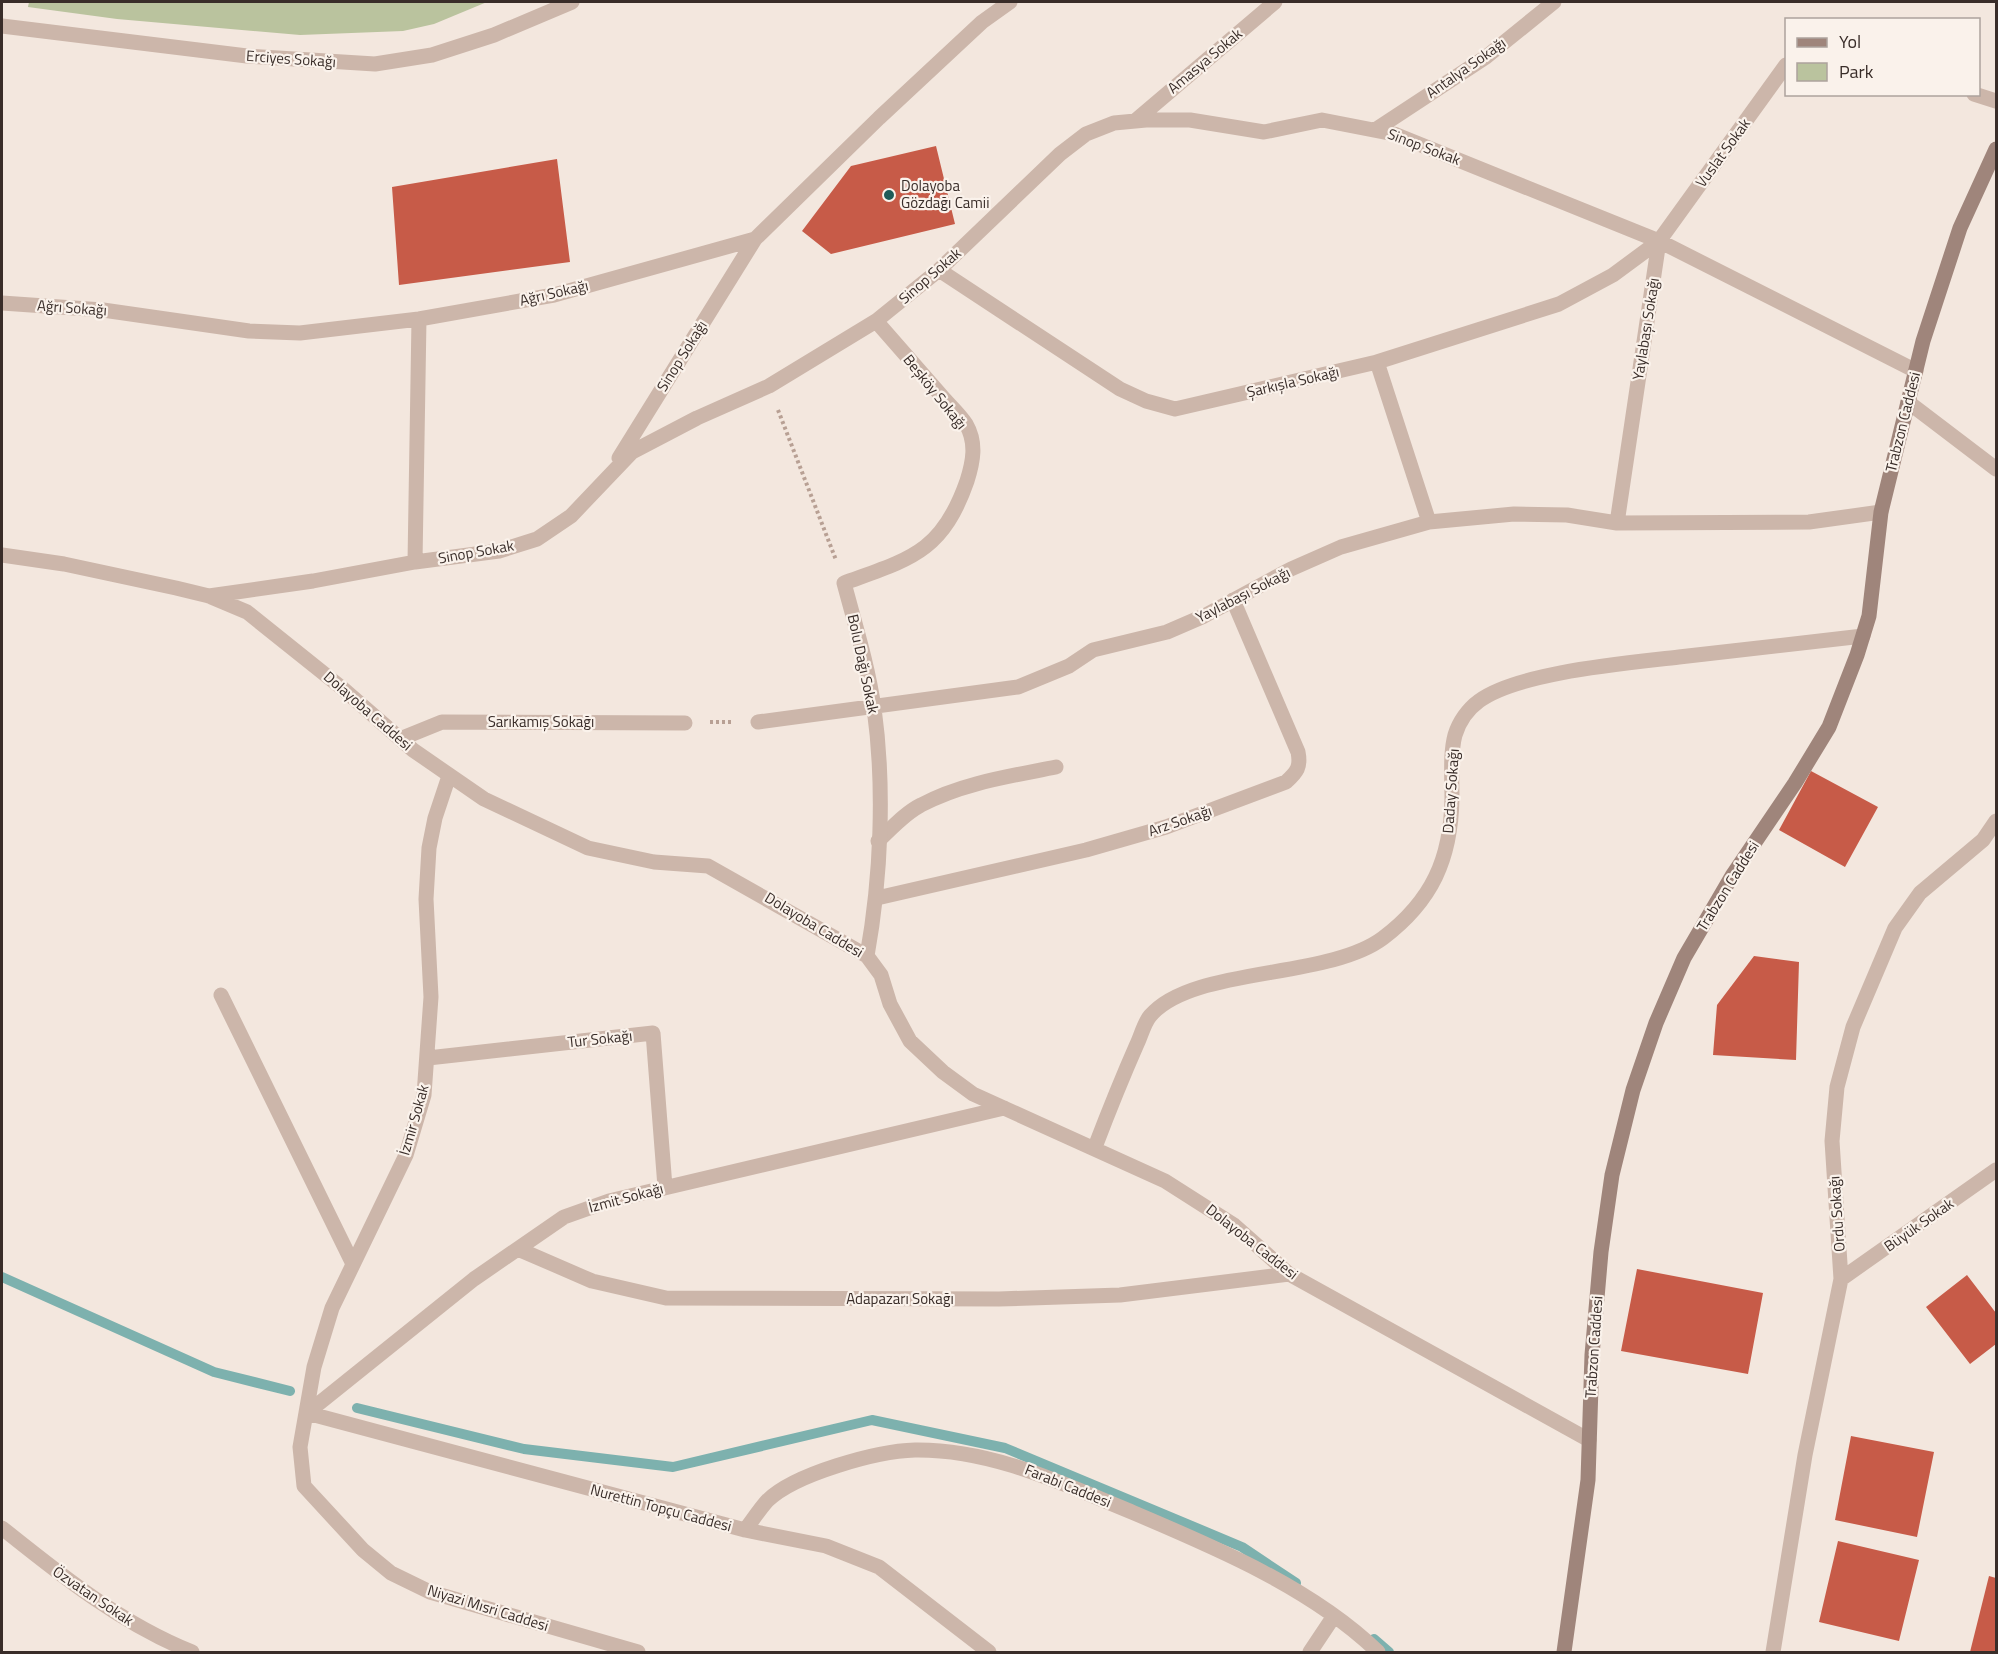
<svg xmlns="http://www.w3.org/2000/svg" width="1998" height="1654" viewBox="0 0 1998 1654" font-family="'Titillium Web',sans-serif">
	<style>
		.green { fill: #bac39e }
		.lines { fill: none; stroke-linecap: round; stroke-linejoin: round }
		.stream { stroke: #7db1ae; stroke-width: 10 }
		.building { fill: #c75b48 }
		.path { stroke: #b8a094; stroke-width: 4; stroke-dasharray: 3 3; stroke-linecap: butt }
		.lane { stroke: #ccb6aa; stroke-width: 15 }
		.street { stroke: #ccb6aa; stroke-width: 15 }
		.secondary { stroke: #9f857b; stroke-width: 15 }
		.poi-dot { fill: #1e5b59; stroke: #faf2eb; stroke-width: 2 }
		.labels { text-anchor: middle; stroke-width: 4.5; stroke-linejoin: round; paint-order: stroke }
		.street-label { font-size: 15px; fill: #392d29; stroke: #faf2eb }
		.poi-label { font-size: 15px; fill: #392d29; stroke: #faf2eb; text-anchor: start }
	</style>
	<rect width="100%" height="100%" fill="#f3e7de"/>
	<!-- green -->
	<path class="green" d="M29 2H487L434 24 403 31 300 35 117 19 28 7Z"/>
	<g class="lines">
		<!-- stream -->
		<path class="stream" d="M2 1277 214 1372 290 1391
			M357 1408 524 1449 673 1467 872 1420 1005 1448 1242 1547 1296 1583
			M1374 1639 1389 1652"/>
	</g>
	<!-- building -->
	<path class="building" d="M936 146 955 224 831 254 802 231 851 166Z
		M557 159 570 262 399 285 392 187Z
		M1811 771 1878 807 1845 867 1779 830Z
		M1754 956 1799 962 1796 1060 1713 1055 1717 1005Z
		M1637 1269 1763 1293 1748 1374 1621 1351Z
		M1967 1275 1996 1313V1344L1970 1364 1926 1307Z
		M1851 1436 1934 1452 1917 1537 1835 1520Z
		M1838 1541 1919 1560 1899 1641 1819 1622Z
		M1989 1576 1996 1578V1652H1970Z"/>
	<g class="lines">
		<!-- path -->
		<path class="path" d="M778 410 836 560
			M710 722H733"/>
		<!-- lane -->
		<path class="lane" d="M878 841C891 829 905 813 921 805 962 783 1011 776 1056 767
			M221 995 352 1262"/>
		<!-- street -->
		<path class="street" d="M2 26 247 56 375 64 432 55 494 35 572 2
			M1974 94 1996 101
			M1135 121 1275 2
			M1375 130 1486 57 1554 2
			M939 270 1120 389 1146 401 1175 409 1377 362 1559 304 1613 275 1659 241 1786 65
			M2 303 103 310 249 331 300 333 419 319 554 295 755 239 879 118 982 22 1010 2
			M1377 362 1429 522
			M1908 402 1996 469
			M619 458 755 239
			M1617 523 1659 241
			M2 555 64 564 176 588 209 596 247 612 342 688 413 750 484 799 588 848 654 862 708 866 867 956 881 975 890 1004 910 1041 943 1072 973 1094 1165 1181 1234 1225 1289 1274 1589 1440
			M415 562 419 319
			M209 596 313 581 415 562 499 551 537 539 571 516 632 452 697 418 769 386 876 321 939 270 1060 154 1086 134 1114 123 1146 120H1190L1264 132 1322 120 1394 134 1659 241 1916 371
			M758 722 1018 687 1069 666 1093 650 1167 632 1204 616 1291 569 1341 547 1429 522 1514 514 1567 515 1617 523 1809 522 1881 512
			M400 739 442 722 685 723
			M449 776 435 818 429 848 426 899 431 997 424 1095 406 1155 332 1308 314 1367 300 1447 304 1486 363 1550 391 1573 430 1592 638 1652
			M877 898 1086 850 1166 827 1286 782C1297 772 1301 767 1298 752L1233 600
			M867 956C881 878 885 787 874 708 868 666 855 624 844 583 910 559 942 553 967 481 973 462 977 443 966 424 959 413 947 403 939 393 918 369 897 345 876 321
			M428 1058 653 1033 665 1187
			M1095 1147C1108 1113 1122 1078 1137 1044 1141 1036 1144 1023 1150 1016 1192 966 1327 980 1383 938 1432 901 1451 859 1452 798 1452 778 1450 753 1455 735 1459 722 1468 709 1479 701 1518 672 1629 663 1679 657 1740 650 1801 643 1863 636
			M518 1249 592 1281 666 1298 999 1299 1120 1295 1289 1274
			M1841 1279 1996 1170
			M307 1413 474 1279 564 1217 609 1201 1004 1108
			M307 1413 745 1530 826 1546 879 1567 989 1652
			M2 1528C62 1576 120 1623 192 1652
			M745 1530C752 1521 759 1510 767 1501 794 1474 877 1451 915 1450 990 1449 1059 1482 1127 1510 1212 1546 1311 1587 1378 1652
			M1310 1652 1334 1616
			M1773 1652 1805 1455 1841 1279 1832 1141 1837 1087 1853 1027 1895 928 1920 893 1983 840 1996 821"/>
		<!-- secondary -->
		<path class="secondary" d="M1564 1652 1588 1480 1592 1355 1601 1252 1612 1175 1633 1090 1656 1023 1684 958 1732 876 1795 783 1829 727 1857 655 1869 616 1881 512 1923 341 1960 228 1996 149"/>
	</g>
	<!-- markers -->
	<circle class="poi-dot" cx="889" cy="195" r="6"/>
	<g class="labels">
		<!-- street labels -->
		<g class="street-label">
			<text transform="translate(291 59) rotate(4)" y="5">Erciyes Sokağı</text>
			<text transform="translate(1205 61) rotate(-40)" y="5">Amasya Sokak</text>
			<text transform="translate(1466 68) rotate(-35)" y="5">Antalya Sokağı</text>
			<text transform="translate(1424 147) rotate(21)" y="5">Sinop Sokak</text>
			<text transform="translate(1723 153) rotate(-54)" y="5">Vuslat Sokak</text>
			<text transform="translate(930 276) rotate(-41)" y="5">Sinop Sokak</text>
			<text transform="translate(554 293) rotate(-13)" y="5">Ağrı Sokağı</text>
			<text transform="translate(72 308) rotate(4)" y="5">Ağrı Sokağı</text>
			<text transform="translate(1646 329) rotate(-81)" y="5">Yaylabaşı Sokağı</text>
			<text transform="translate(682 356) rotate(-58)" y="5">Sinop Sokağı</text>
			<text transform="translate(1293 382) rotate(-13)" y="5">Şarkışla Sokağı</text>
			<text transform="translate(935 392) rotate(51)" y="5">Beşköy Sokağı</text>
			<text transform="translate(1903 422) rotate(-76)" y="5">Trabzon Caddesi</text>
			<text transform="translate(476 552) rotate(-10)" y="5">Sinop Sokak</text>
			<text transform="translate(1243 595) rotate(-27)" y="5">Yaylabaşı Sokağı</text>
			<text transform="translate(863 664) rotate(78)" y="5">Bolu Dağı Sokak</text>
			<text transform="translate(368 711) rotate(41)" y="5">Dolayoba Caddesi</text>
			<text x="541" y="727">Sarıkamış Sokağı</text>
			<text transform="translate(1451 791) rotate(-86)" y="5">Daday Sokağı</text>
			<text transform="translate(1180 821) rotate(-19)" y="5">Arz Sokağı</text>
			<text transform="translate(1728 886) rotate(-58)" y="5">Trabzon Caddesi</text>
			<text transform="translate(814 925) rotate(31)" y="5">Dolayoba Caddesi</text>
			<text transform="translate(600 1039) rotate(-6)" y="5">Tur Sokağı</text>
			<text transform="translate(414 1120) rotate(-74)" y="5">İzmir Sokak</text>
			<text transform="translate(626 1198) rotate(-15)" y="5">İzmit Sokağı</text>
			<text transform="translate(1837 1214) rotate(-94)" y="5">Ordu Sokağı</text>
			<text transform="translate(1919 1225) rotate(-35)" y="5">Büyük Sokak</text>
			<text transform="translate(1252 1242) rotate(38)" y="5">Dolayoba Caddesi</text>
			<text x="900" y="1304">Adapazarı Sokağı</text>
			<text transform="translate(1594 1347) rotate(-86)" y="5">Trabzon Caddesi</text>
			<text transform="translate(1068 1486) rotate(22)" y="5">Farabi Caddesi</text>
			<text transform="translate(661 1508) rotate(15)" y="5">Nurettin Topçu Caddesi</text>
			<text transform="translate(93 1596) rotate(34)" y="5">Özvatan Sokak</text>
			<text transform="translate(488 1608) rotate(17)" y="5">Niyazi Mısri Caddesi</text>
		</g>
		<!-- poi labels -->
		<g class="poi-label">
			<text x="901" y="191">Dolayoba<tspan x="901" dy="17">Gözdağı Camii</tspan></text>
		</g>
	</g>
	<!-- border -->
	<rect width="1998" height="1654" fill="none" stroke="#392d29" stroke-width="6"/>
	<!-- legend -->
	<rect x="1785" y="18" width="195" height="78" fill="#faf2eb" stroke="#ada39d" stroke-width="1.5"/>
	<rect x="1797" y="38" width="30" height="9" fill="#9f857b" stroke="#ada39d" stroke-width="1.5"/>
	<text x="1839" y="48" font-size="18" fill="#392d29">Yol</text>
	<rect x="1797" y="63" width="30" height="18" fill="#bac39e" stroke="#ada39d" stroke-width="1.5"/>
	<text x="1839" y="78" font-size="18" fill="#392d29">Park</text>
</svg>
